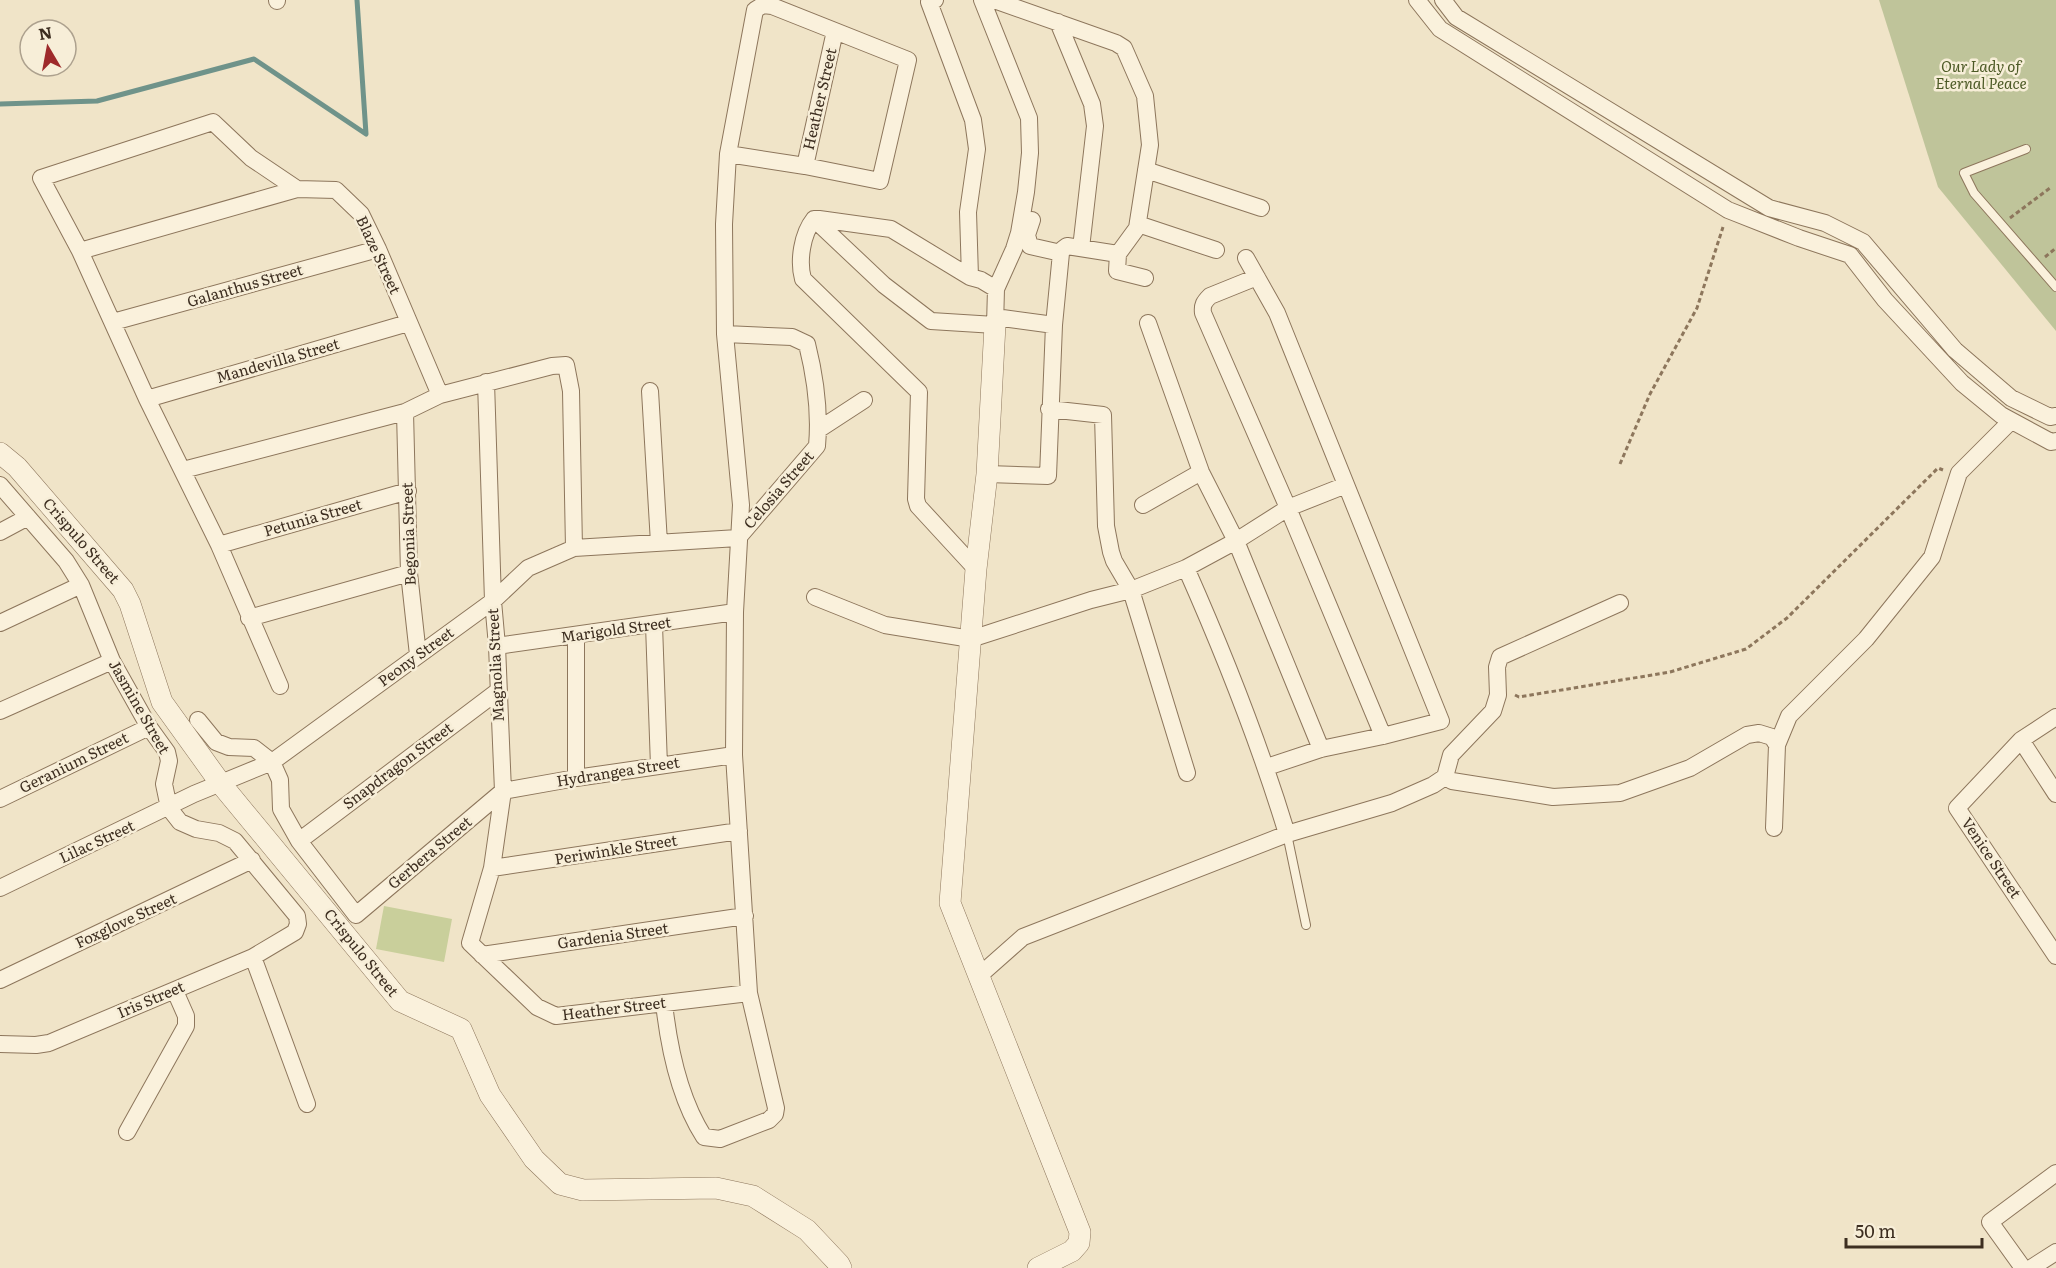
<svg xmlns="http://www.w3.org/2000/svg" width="2056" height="1268" viewBox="0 0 2056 1268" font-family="Literata,serif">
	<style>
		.green { fill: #c9cf9b }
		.cemetery { fill: #bfc49a }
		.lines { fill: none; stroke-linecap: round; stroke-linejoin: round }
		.stream { stroke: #6f938a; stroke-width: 5 }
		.service-casing { stroke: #8d765c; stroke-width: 10 }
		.minor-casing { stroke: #8d765c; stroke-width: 18 }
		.tertiary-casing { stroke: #8d765c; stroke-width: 22 }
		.path { stroke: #8d765c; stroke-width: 3; stroke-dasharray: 4.5 3; stroke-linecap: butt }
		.service { stroke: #faf1dc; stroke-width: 8 }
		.minor { stroke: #faf1dc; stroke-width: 16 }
		.tertiary { stroke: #faf1dc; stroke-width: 21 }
		.labels { text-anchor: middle; stroke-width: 5; stroke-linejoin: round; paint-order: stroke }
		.park-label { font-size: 15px; font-style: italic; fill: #4d5a26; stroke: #f7eed8 }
		.street-label { font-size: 15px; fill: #3d2e20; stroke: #f7eed8 }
	</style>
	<rect width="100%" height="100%" fill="#f0e4c8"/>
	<!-- green -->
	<path class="green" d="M384 906 452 919 444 962 376 949Z"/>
	<!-- cemetery -->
	<path class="cemetery" d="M1879 0H2056V331L1938 187Z"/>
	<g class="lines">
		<!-- stream -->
		<path class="stream" d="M0 104 97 101 254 59 366 134 357 0"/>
		<defs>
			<path id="service" d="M2026 149 1964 173 1974 193 2056 287
				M1287 834 1306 925"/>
			<path id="minor" d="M935 0 929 2 973 120 977 149 968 212 970 277
				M982 0 1029 118 1030 153 1026 192 1019 233 1014 249 996 289
				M994 0 1116 43 1124 48 1145 96 1150 145 1137 228 1118 254 1117 271 1145 278
				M1417 0 1440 29 1728 210 1799 238 1850 255 1885 300 1962 383 2001 415 2051 442 2056 441
				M1443 0 1456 17 1769 208 1825 223 1863 242 1955 350 2011 398 2050 417 2056 416
				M277 1V0
				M1058 22 1092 104 1095 126 1081 248
				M805 166 835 31
				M1146 170 1261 208
				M814 219 884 285 931 321 995 325 996 289 981 280 970 277 891 229 819 219H814C802 234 798 261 803 279L919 392 916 499 918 506 976 569
				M1032 220 1027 235 1030 246 1061 253
				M1138 224 1216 250
				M80 251 297 189
				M1246 258 1277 313 1441 721 1383 736 1321 749 1267 767
				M1257 277 1210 296C1204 302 1202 305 1203 313L1288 508 1383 736
				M995 317 1054 325
				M113 322 378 249
				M1148 323 1201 472 1236 541 1321 749
				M725 334 792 337 807 344C815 376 820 413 817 446L738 538
				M486 382 493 601 497 646 503 791 492 868 470 943 537 1007 556 1016 749 993
				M650 391 659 543
				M147 399 408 323
				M1049 409 1103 415 1106 526 1111 552 1114 561 1131 590 1187 773
				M405 412 409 573 418 655
				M818 430 864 400
				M183 470 405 412 440 395 552 366 566 365 571 391 574 548
				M987 474 1048 476 1054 325 1061 253 1063 249 1067 246 1118 254
				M0 485 66 561 81 585 112 661 149 727 167 752 169 761 164 784 169 808 180 822 196 829 219 833 235 841 297 916 298 924 295 932 253 957 49 1043 36 1045 0 1044
				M1143 505 1201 472
				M0 532 28 517
				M219 545 408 491
				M815 597 885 625 971 639 1091 600 1131 590 1186 568 1236 541 1288 508 1346 485
				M249 618 409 573
				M0 623 81 585
				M654 625 659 766
				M576 636V778
				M497 646 735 612
				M280 686 219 545 147 399 80 251 41 178 213 122 251 158 297 189 336 190 361 214 378 249 440 395
				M0 711 112 661
				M2056 717 2021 740 1957 808 2056 956
				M2021 740 2056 794
				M1777 745 1789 716 1866 639 1932 557 1959 473 2011 421
				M734 755 576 778 503 791 356 915 299 841 281 809 280 780 272 762 493 601 528 568 574 548 738 538
				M1445 777 1452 781 1553 797 1620 793 1690 768 1747 735 1759 733 1772 737 1777 745 1774 828
				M0 799 149 727
				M1287 834 1392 803 1433 785 1445 777 1451 755 1493 711 1498 695 1497 667 1500 657 1620 603
				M299 841 498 691
				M492 868 739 831
				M0 888 194 794 272 762 254 748 229 747 216 742 198 720
				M482 955 745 916
				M253 957 307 1104
				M980 975 1023 937 1287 834C1259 742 1225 656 1186 568
				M0 980 252 860
				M664 1003C669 1049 679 1098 704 1137L720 1139 769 1120 775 1114 776 1108 749 993 734 755 735 612 741 505 725 334 724 224 728 154 755 10 763 5 772 6 908 60 880 181 805 166 728 154
				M127 1132 186 1026V1016L175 991
				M2023 1268 1990 1222 2056 1173
				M2031 1268 2056 1252"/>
			<path id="tertiary" d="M995 325 987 474 976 569 950 903 1080 1232 1079 1243 1072 1251 1038 1268
				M0 453 17 467 123 590 130 604 162 702 221 784 400 1001 461 1029 490 1095 534 1159 560 1184 583 1190 716 1188 753 1196 807 1230 839 1264 841 1268"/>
		</defs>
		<!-- service casing -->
		<use href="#service" class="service-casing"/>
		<!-- minor casing -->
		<use href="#minor" class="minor-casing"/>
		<!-- tertiary casing -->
		<use href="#tertiary" class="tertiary-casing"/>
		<!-- path -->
		<path class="path" d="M2010 218 2050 188
			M2045 257 2056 248
			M1620 464 1650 394 1697 308 1723 227
			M1515 695 1519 697 1670 672 1746 649 1787 618 1938 468 1943 470"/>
		<!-- service -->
		<use href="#service" class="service"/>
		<!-- minor -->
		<use href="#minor" class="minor"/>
		<!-- tertiary -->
		<use href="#tertiary" class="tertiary"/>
	</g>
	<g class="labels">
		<!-- park labels -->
		<g class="park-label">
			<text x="1981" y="72">Our Lady of<tspan x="1981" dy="17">Eternal Peace</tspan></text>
		</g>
		<!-- street labels -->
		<g class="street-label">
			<text transform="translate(820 99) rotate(-77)" y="5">Heather Street</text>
			<text transform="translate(378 255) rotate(65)" y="5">Blaze Street</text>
			<text transform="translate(245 286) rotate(-16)" y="5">Galanthus Street</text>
			<text transform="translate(278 361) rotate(-16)" y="5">Mandevilla Street</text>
			<text transform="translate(779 490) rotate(-49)" y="5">Celosia Street</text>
			<text transform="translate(313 518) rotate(-16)" y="5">Petunia Street</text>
			<text transform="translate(409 534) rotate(-92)" y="5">Begonia Street</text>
			<text transform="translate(81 541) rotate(49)" y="5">Crispulo Street</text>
			<text transform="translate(616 630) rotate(-8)" y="5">Marigold Street</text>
			<text transform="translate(416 657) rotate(-36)" y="5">Peony Street</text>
			<text transform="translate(496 665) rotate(-93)" y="5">Magnolia Street</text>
			<text transform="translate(139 707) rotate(60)" y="5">Jasmine Street</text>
			<text transform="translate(74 763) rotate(-26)" y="5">Geranium Street</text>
			<text transform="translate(398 766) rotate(-37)" y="5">Snapdragon Street</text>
			<text transform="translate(618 772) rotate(-9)" y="5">Hydrangea Street</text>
			<text transform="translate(97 842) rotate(-25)" y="5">Lilac Street</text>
			<text transform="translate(616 850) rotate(-9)" y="5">Periwinkle Street</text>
			<text transform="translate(430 853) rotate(-40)" y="5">Gerbera Street</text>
			<text transform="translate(1991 858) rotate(56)" y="5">Venice Street</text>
			<text transform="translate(126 921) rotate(-25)" y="5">Foxglove Street</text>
			<text transform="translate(613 936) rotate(-8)" y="5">Gardenia Street</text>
			<text transform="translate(361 953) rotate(51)" y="5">Crispulo Street</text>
			<text transform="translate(151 1000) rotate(-23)" y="5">Iris Street</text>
			<text transform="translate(614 1009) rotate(-7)" y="5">Heather Street</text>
		</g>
	</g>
	<!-- north arrow -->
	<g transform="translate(48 48) rotate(350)"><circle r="28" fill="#f7eed8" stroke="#ada18e" stroke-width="1.5"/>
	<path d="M0-4.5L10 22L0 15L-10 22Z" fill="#9e2a2b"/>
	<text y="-9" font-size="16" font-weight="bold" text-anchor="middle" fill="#3d2e20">N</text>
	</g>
	<!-- scale -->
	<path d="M1846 1238v9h136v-9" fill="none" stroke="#3d2e20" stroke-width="3"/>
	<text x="1855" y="1238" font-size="18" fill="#3d2e20" stroke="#f7eed8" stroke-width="4.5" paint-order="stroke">50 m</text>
</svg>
